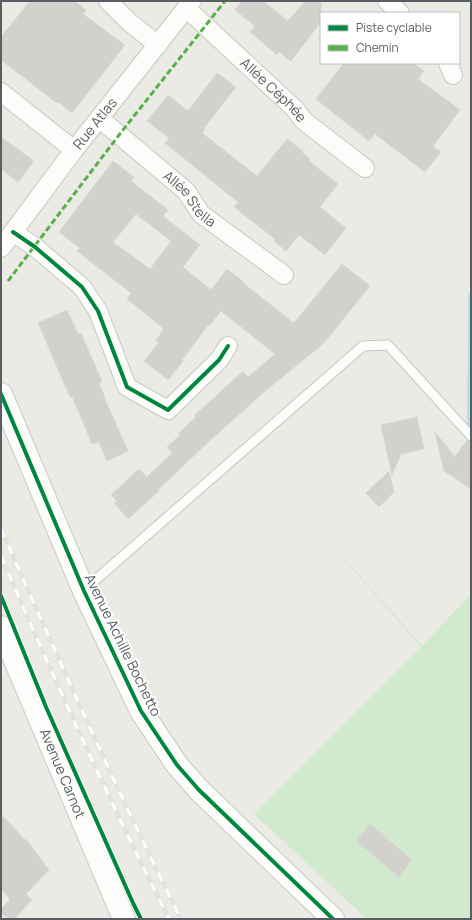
<svg xmlns="http://www.w3.org/2000/svg" width="472" height="920" viewBox="0 0 472 920" font-family="Manrope,sans-serif">
	<style>
		.green { fill: #d1e9cd }
		.lines { fill: none; stroke-linecap: round; stroke-linejoin: round }
		.stream { stroke: #b6ddf7; stroke-width: 6 }
		.building { fill: #d2d1ce; stroke: #dad8d4; fill-rule: evenodd }
		.lane-casing { stroke: #c6c7c5; stroke-width: 11 }
		.street-casing { stroke: #c6c7c5; stroke-width: 20 }
		.secondary-casing { stroke: #c8c9c8; stroke-width: 24 }
		.lane { stroke: #fcfcfb; stroke-width: 9 }
		.street { stroke: #fcfcfb; stroke-width: 18 }
		.secondary { stroke: #fcfcfb; stroke-width: 22 }
		.rail-casing { stroke: #e2e2e1; stroke-width: 4.5 }
		.rail { stroke: #fff; stroke-width: 3; stroke-dasharray: 9; stroke-linecap: butt }
		.quiet { stroke: #58b04a; stroke-width: 3; stroke-dasharray: 6 3; stroke-linecap: butt }
		.cycleway-casing { stroke: #fff; stroke-width: 6 }
		.cycleway { stroke: #00873e; stroke-width: 4 }
		.labels { text-anchor: middle; stroke-width: 4; stroke-linejoin: round; paint-order: stroke }
		.street-label { font-size: 14px; fill: #595e63; stroke: #fff }
	</style>
	<rect width="100%" height="100%" fill="#ebeae4"/>
	<!-- green -->
	<path class="green" d="M255 458 422 646 471 594V919H367L254 814 421 647Z"/>
	<g class="lines">
		<!-- stream -->
		<path class="stream" d="M471 296 470 424 471 425"/>
	</g>
	<!-- building -->
	<path class="building" d="M30 1H75L86 10 83 14 125 45 72 113 58 102 57 103 1 60V37Z
		M242 1H263L288 21 305 1H321V22L291 61 279 52 277 55 250 32 255 26 235 10Z
		M344 63H413L424 71 418 79 460 110 433 146 441 152 425 172 375 134 369 141 316 99Z
		M217 73 236 87 204 128 205 129 202 133 257 176 287 139 303 151 302 152 310 159 309 161 338 184 320 207 346 228 325 255 299 235 286 251 274 241 275 239 234 207 238 202 165 143 169 138 147 121 168 95 188 111Z
		M1 137 34 161 18 182 1 169Z
		M113 161 134 177 131 181 168 210 163 216 200 245 183 267 211 290 227 269 244 282 243 283 294 323 342 264 370 286 323 344 264 392 204 446 158 490 159 491 128 519 114 503 117 501 111 495 139 469 147 477 172 453 167 447 180 435 179 433 196 417 195 415 243 371 248 377 275 354 221 311 210 325 209 324 182 360 183 361 168 380 144 361 159 342 156 340 164 329 127 299 131 293 77 251 80 248 59 232ZM136 214 171 241 150 269 113 242Z
		M67 310 78 334 81 333 102 382 99 383 105 397H104L128 451 107 461 99 442 92 444 72 396 70 397 38 323Z
		M417 417 424 449 401 454 392 475 381 425Z
		M435 432 455 457 467 440 471 442V489L444 471Z
		M389 471 394 492 379 507 366 493Z
		M1 814 25 840 26 839 49 870 26 894 32 900 14 919H9L1 913V910L10 899 1 889Z
		M370 824 412 860 399 877 356 841Z"/>
	<g class="lines">
		<defs>
			<path id="lane" d="M84 590 363 346 388 345 471 436"/>
			<g id="street">
				<path d="M108 1 129 22 158 45"/>
				<path d="M387 1 400 13"/>
				<path id="s1" d="M186 8 295 109 304 121 365 168"/>
				<path d="M448 63 453 75"/>
				<path d="M1 92 74 150"/>
				<path id="s2" d="M99 118 186 191 201 214 284 275"/>
				<path d="M13 232 35 247 82 287 98 311 127 387 168 410 219 360 228 346"/>
				<path id="s3" d="M1 248 74 150 192 1"/>
			</g>
			<g id="secondary">
				<path d="M1 394 84 591 141 711 177 765 199 790 333 919"/>
				<path id="s4" d="M1 627 124 919"/>
			</g>
		</defs>
		<!-- lane casing -->
		<use href="#lane" class="lane-casing"/>
		<!-- street casing -->
		<use href="#street" class="street-casing"/>
		<!-- secondary casing -->
		<use href="#secondary" class="secondary-casing"/>
		<!-- lane -->
		<use href="#lane" class="lane"/>
		<!-- street -->
		<use href="#street" class="street"/>
		<!-- secondary -->
		<use href="#secondary" class="secondary"/>
		<defs>
			<path id="rail" d="M1 529C59 660 117 791 181 919
				M1 556C54 679 109 800 169 919"/>
		</defs>
		<!-- rail casing -->
		<use href="#rail" class="rail-casing"/>
		<!-- rail -->
		<use href="#rail" class="rail"/>
		<!-- quiet -->
		<path class="quiet" d="M8 281 119 135 225 1"/>
		<defs>
			<path id="cycleway" d="M13 232 35 247 82 287 98 311 127 387 168 410 219 360 228 346
				M1 394 84 591 141 711 177 765 199 790 333 919
				M1 596 46 707 133 903 141 919"/>
		</defs>
		<!-- cycleway casing -->
		<use href="#cycleway" class="cycleway-casing"/>
		<!-- cycleway -->
		<use href="#cycleway" class="cycleway"/>
	</g>
	<g class="labels">
		<!-- street labels -->
		<g class="street-label">
			<text dy="5" stroke="none"><textPath href="#s1" startOffset="120">Allée Céphée</textPath></text>
			<text dy="5" stroke="none"><textPath href="#s3" startOffset="156">Rue Atlas</textPath></text>
			<text dy="5" stroke="none"><textPath href="#s2" startOffset="122">Allée Stella</textPath></text>
			<text transform="translate(123 645) rotate(64)" y="5">Avenue Achille Bochetto</text>
			<text dy="5" stroke="none"><textPath href="#s4" startOffset="159">Avenue Carnot</textPath></text>
		</g>
	</g>
	<!-- border -->
	<rect width="472" height="920" fill="none" stroke="#595e63" stroke-width="4"/>
	<!-- legend -->
	<rect x="320" y="12" width="140" height="52" fill="#ffffff" stroke="#bdbfc1"/>
	<rect x="328" y="25" width="20" height="6" fill="#00873e" stroke="#bdbfc1"/>
	<text x="356" y="32" font-size="12" fill="#595e63">Piste cyclable</text>
	<rect x="328" y="45" width="20" height="6" fill="#58b04a" stroke="#bdbfc1"/>
	<text x="356" y="52" font-size="12" fill="#595e63">Chemin</text>
</svg>
